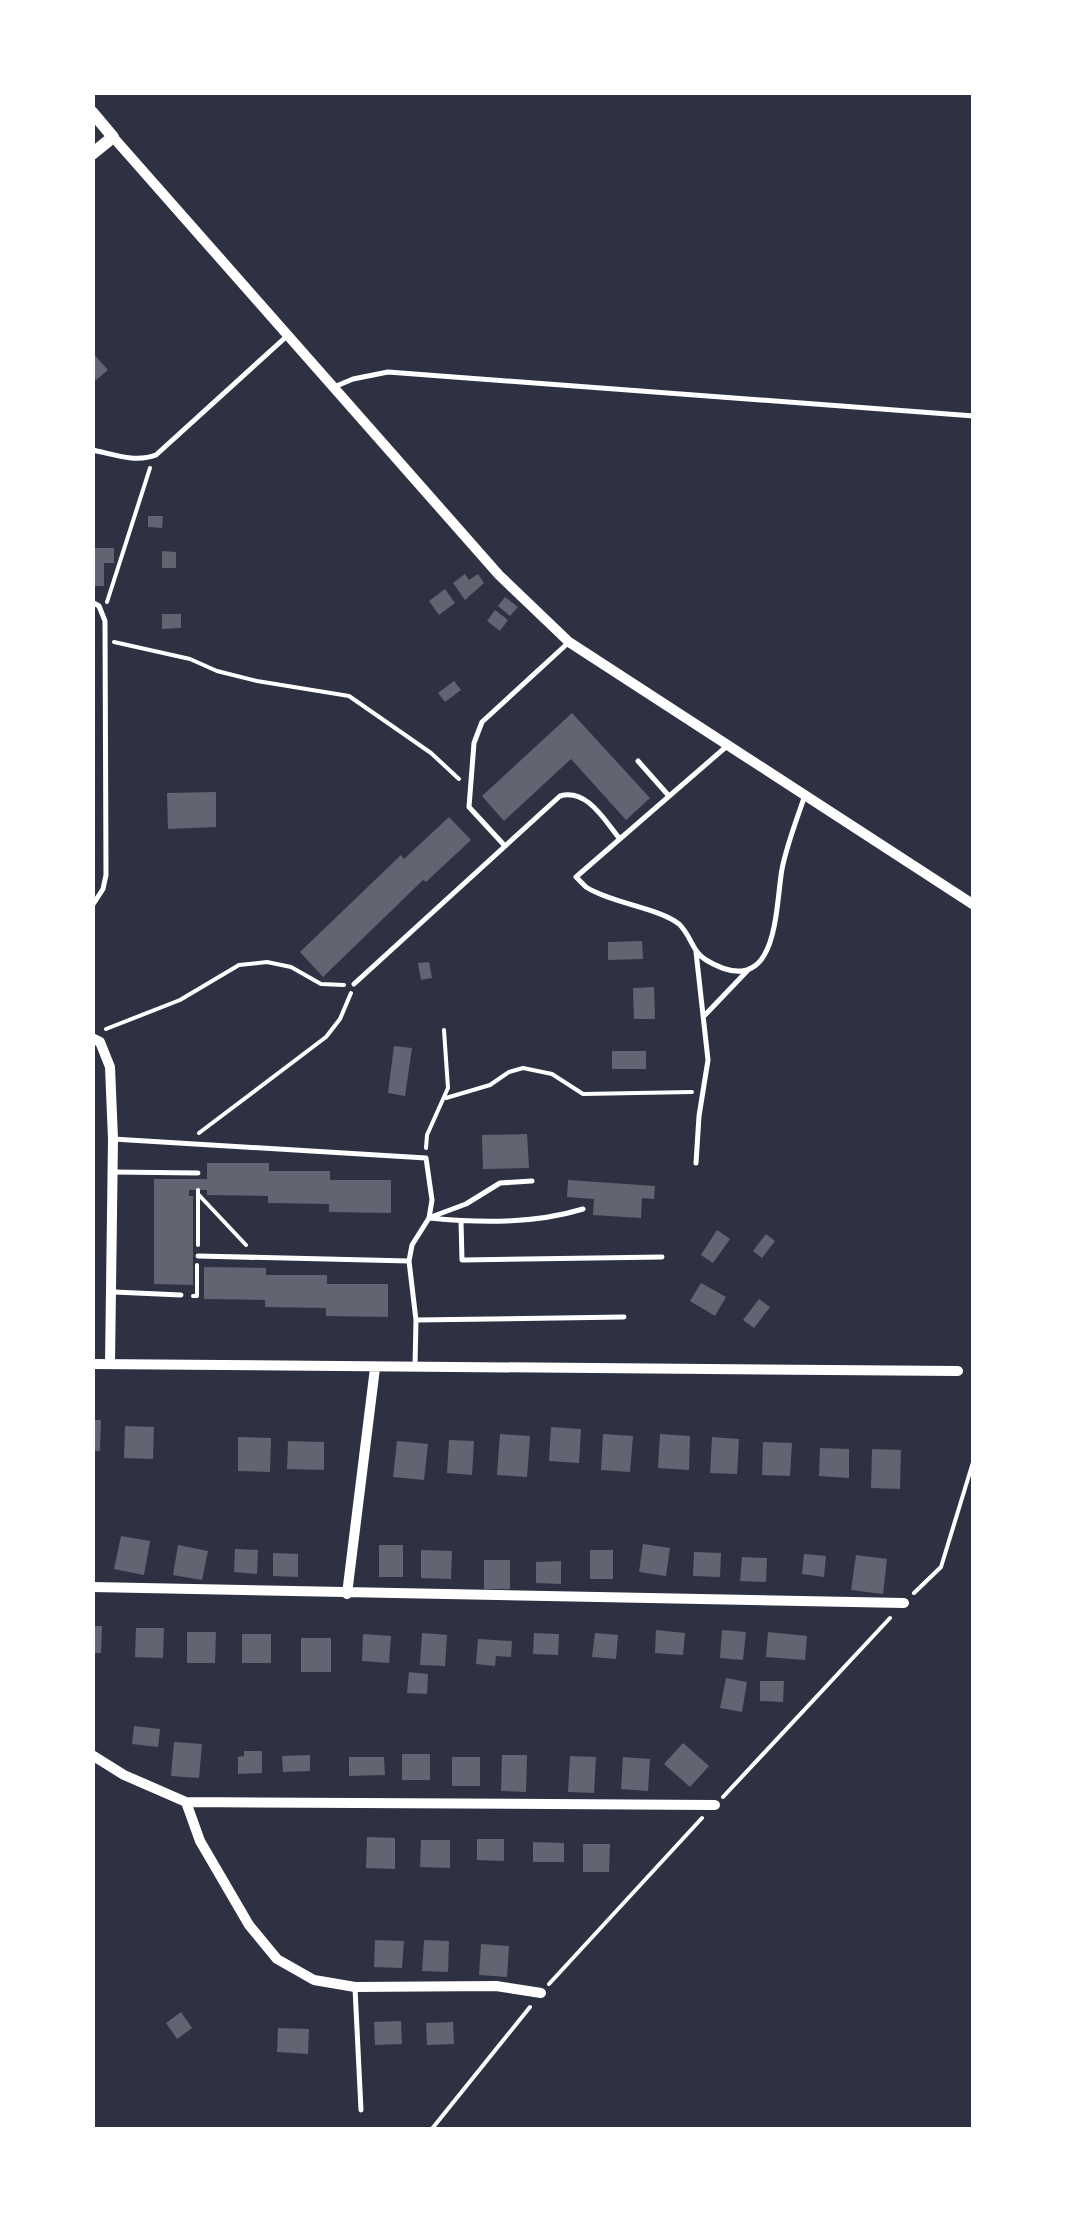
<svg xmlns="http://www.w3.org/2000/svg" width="1066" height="2222" viewBox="0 0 1066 2222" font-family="'Work Sans',sans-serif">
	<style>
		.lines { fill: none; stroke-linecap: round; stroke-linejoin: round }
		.stream { stroke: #4f5d75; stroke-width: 5 }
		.building { fill: #626471 }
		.path { stroke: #fff; stroke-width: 4 }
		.service { stroke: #fff; stroke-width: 5 }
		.minor { stroke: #fff; stroke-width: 10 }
		.tertiary { stroke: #fff; stroke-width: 12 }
	</style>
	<rect width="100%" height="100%" fill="#2d3142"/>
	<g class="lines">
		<!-- stream -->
		<path class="stream" d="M92 1833V1863"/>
	</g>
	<!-- building -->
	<path class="building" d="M92 352 108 370 96 380 92 376Z
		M148 516H163L162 528 148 527Z
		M92 548H114V563H104V586H92Z
		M162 551 176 552V568H162Z
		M465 574 469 580 478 574 484 583 465 600 453 583Z
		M445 589 455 603 439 615 429 601Z
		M505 597 518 607 510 616 498 606Z
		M495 610 508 620 500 631 487 621Z
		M162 614H181V628L162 629Z
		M454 681 461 690 445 702 438 693Z
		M572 713 650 798 626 820 571 759 504 821 482 796Z
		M216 792V827L168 829 167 793Z
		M449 817 471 840 426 882 423 880 323 977 300 952 401 855 404 859Z
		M642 941 643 959 608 960V942Z
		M429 962 432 978 421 980 418 963Z
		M654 987 655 1019H634L633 988Z
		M394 1046 412 1048 405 1096 388 1093Z
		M612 1051H646V1069H612Z
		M527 1134 529 1168 483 1169 482 1135Z
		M207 1163H269V1171H330V1180H391V1213L329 1212V1204L268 1203V1196L207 1195V1190H189V1196H193V1285L154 1284V1179H207Z
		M568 1180 655 1186 654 1199 642 1198 641 1218 593 1215 594 1199 567 1197Z
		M717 1230 730 1239 713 1263 701 1255Z
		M766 1234 775 1241 762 1258 753 1251Z
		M204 1267 266 1268V1275H327V1284H388V1317L326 1316V1308L265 1307V1300L204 1299Z
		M701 1283 726 1297 715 1316 690 1301Z
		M759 1299 770 1307 754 1328 743 1320Z
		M92 1420H101L100 1451H92Z
		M125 1426 154 1427 153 1459 124 1458Z
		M551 1427 581 1429 579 1463 549 1461Z
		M500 1434 530 1436 527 1477 497 1475Z
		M603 1434 633 1436 630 1472 601 1470Z
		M660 1434 690 1436 689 1470 658 1468Z
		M238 1437 271 1438 270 1472 238 1471Z
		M712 1437 739 1439 737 1474 710 1473Z
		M449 1440 474 1441 472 1475 447 1473Z
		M288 1441 324 1442V1470L287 1469Z
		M397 1441 428 1444 424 1480 393 1477Z
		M763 1442 792 1443 790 1476 762 1475Z
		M820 1448 849 1449V1478L819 1476Z
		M872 1449 901 1450 900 1489 871 1488Z
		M121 1536 150 1541 144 1575 114 1569Z
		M643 1544 670 1548 666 1576 639 1572Z
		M178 1545 208 1551 202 1580 173 1575Z
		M379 1545H403V1577H379Z
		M235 1549 258 1550 257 1574 234 1572Z
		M421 1550 452 1551 451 1579 421 1578Z
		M590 1550H613V1579H590Z
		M694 1552 721 1553 720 1577 693 1576Z
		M273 1553 298 1554V1577L273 1576Z
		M804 1554 826 1556 824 1577 802 1574Z
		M856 1555 887 1559 883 1594 851 1590Z
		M742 1557 767 1558 766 1582 740 1581Z
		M484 1560H510V1589H484Z
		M561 1561V1584L536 1583V1562Z
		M92 1626H102L101 1653H92Z
		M136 1628H164L163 1658 135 1657Z
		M656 1630 685 1633 683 1655 655 1653Z
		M722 1630 746 1632 743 1660 720 1658Z
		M187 1632H216L215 1663H187Z
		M768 1632 807 1636 805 1660 766 1657Z
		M422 1633 447 1635 445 1666 420 1665Z
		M534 1633 559 1634 558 1655 533 1654Z
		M595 1633 618 1635 616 1659 592 1657Z
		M242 1634H271V1663H242Z
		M363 1634 391 1636 389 1663 362 1661Z
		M301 1638H331V1672H301Z
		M478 1639 512 1641 511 1657 496 1656 495 1666 476 1664Z
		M409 1672 428 1674 427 1694 407 1693Z
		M726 1678 747 1682 742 1712 720 1708Z
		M760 1681H784L783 1702 760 1701Z
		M134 1726 160 1729 158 1747 132 1744Z
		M174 1742 202 1744 199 1778 171 1776Z
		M683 1743 709 1766 690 1787 664 1764Z
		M244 1751H262V1773L238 1774V1757L244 1756Z
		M402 1754H430V1780H402Z
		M310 1755V1771L283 1772 282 1756Z
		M502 1755H527L526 1792 501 1791Z
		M570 1756 596 1757 594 1793 568 1792Z
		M349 1757H384L385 1775 349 1776Z
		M452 1757H480V1786H452Z
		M623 1757 650 1759 648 1791 621 1789Z
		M367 1837 395 1838V1869L366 1868Z
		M477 1839H504V1861L477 1860Z
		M421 1840H450V1868L420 1867Z
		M533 1842 564 1843V1862H533Z
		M583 1844H610L609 1872H583Z
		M375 1940 404 1941 402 1968 374 1967Z
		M424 1940 449 1941 448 1972 422 1971Z
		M481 1944 509 1946 507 1977 479 1975Z
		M181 2012 192 2028 177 2039 166 2023Z
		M401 2021 402 2044 375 2045 374 2022Z
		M453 2022 454 2044 427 2045 426 2023Z
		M278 2028 309 2029 308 2054 277 2052Z"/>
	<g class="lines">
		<!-- path -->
		<path class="path" d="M107 602 150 468
			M114 642 190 659 217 671 257 681 349 696 431 753 459 779
			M106 1029 180 1000 239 965 267 962 291 967 321 984 344 985
			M446 1098 490 1085 509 1072 523 1068 552 1074 583 1094 692 1092
			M199 1133 326 1037 340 1019 351 993
			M426 1148 427 1135 448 1088 444 1030
			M198 1194 246 1245
			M198 1245V1190
			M193 1296H197V1265
			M914 1593 941 1567 974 1459
			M723 1797 890 1618
			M549 1984 702 1818
			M431 2130 530 2007"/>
		<!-- service -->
		<path class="service" d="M334 387 353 379 388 372 974 416
			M92 450C113 454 135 463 156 455L287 336
			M92 602 99 606 105 621 106 875 103 889 92 906
			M727 746 576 877 586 887C611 903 659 908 679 924 691 935 692 952 706 960 779 1004 775 908 782 869 787 844 797 819 805 795
			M638 761 669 796
			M505 846 469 807 474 743 482 722 568 643
			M696 952 708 1060 699 1116 696 1163
			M354 984 560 796C587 788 605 821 620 839
			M705 1015 749 969
			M113 1139 426 1158 432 1200 429 1218 412 1245 409 1261 416 1320 415 1366
			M113 1172 198 1173
			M431 1217 466 1204 500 1183 532 1181
			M429 1218C480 1223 534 1224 583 1209
			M461 1221 462 1260 662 1257
			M198 1256 409 1261
			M114 1292 181 1295
			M416 1320 624 1317
			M355 1988 361 2110"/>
		<!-- minor -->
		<path class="minor" d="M113 137 499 575 569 642 974 905
			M92 1038 100 1042 110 1067 113 1139 110 1364
			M92 1364 958 1371
			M92 1587 904 1603
			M347 1594 375 1368
			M92 1755 124 1775 186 1802 715 1805
			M186 1802 200 1841 249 1925 277 1959 314 1980 355 1987 496 1986 541 1993"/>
		<!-- tertiary -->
		<path class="tertiary" d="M92 112 113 137 92 154"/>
	</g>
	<!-- border -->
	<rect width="1066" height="2222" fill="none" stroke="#ffffff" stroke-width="190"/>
</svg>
